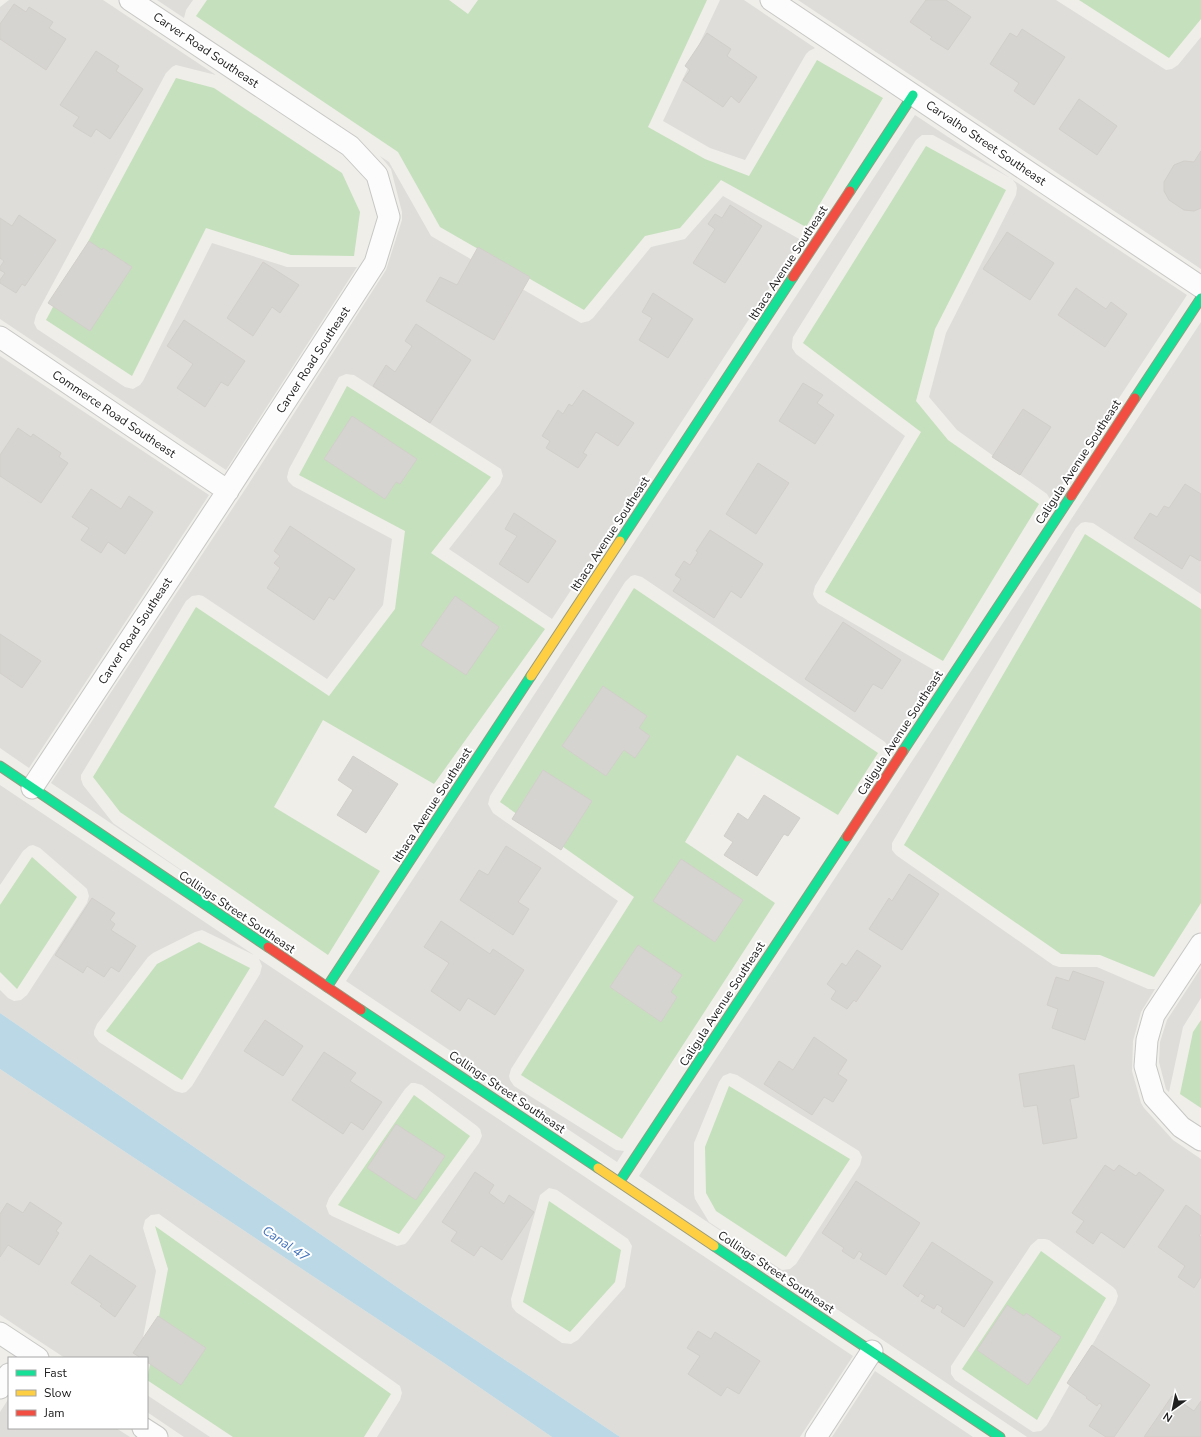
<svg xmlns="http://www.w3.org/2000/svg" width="1201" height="1437" viewBox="0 0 1201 1437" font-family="'Nunito Sans',sans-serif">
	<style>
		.residential { fill: #deddda; fill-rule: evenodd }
		.forest { fill: #c5e0bc }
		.water { fill: #bad8e5 }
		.building { fill: #d5d4d0; stroke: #d2cfca }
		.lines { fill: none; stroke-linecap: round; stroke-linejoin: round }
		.street-casing { stroke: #c7c7c5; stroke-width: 23 }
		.fast-casing { stroke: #969a7f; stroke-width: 11 }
		.slow-casing { stroke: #969a7f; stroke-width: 11 }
		.jam-casing { stroke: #969a7f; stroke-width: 11 }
		.street { stroke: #fdfcfc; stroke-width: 21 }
		.fast { stroke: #16e098; stroke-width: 9 }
		.slow { stroke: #ffcf43; stroke-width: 9 }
		.jam { stroke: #f24e42; stroke-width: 9 }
		.labels { text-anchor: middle; stroke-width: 4; stroke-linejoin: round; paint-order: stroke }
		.street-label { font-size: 12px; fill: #202020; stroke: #fff }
		.water-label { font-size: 13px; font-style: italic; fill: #4272bb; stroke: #fff }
	</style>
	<rect width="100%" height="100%" fill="#efeee9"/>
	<!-- residential -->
	<path class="residential" d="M9 0H103L216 75 176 65 172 67 166 73 36 315 34 323 37 329 125 387 133 389 140 385 143 381 212 243 287 267H357L226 470 0 319V7Z
		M157 0H193L186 10 184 18Z
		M720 0H744L815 48 809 51 806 54 745 160 710 148 663 121Z
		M798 0H1056L1166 70 1172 69 1178 65 1201 37V269Z
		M915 115 1187 295 1051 501 1047 494 957 430 929 397 946 333 1016 195 1017 188 1016 184 1012 179 933 135H922L916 140 793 337 792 344V348L796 354 905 436 815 586 813 594 814 597 818 603 939 673 889 748 885 742 642 577 635 575 631 576 625 582 490 796 488 804 493 813 618 901 511 1069 509 1076 510 1080 514 1086 616 1150 624 1151 617 1162 346 981Z
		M380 156 389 162 431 236 581 323 589 321 593 318 651 247 685 239 723 196 801 240 552 619 449 549 500 484 503 476 501 469 354 375 346 374 339 377 289 469 287 477 288 481 293 486 392 539 383 605 327 679 203 596 199 595 192 596 186 601 81 775V779L83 785 113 823 225 900 51 783 248 485 386 270 402 220V212L391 169 387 164Z
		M1201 322V594L1093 523 1085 522 1081 523 1076 528 892 843V850L896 855 1053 965 1059 967H1097L1148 989H1155L1141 1012 1133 1041 1132 1071 1141 1103 1144 1108 1173 1140 1201 1159V1437H1027L639 1176ZM730 1073 737 1075 859 1151 862 1157 860 1165 796 1264 790 1269 782 1270 779 1268 709 1222 695 1199 694 1194V1143L719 1082 723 1076ZM1038 1239H1045L1049 1240 1113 1287 1116 1290 1118 1296 1116 1303 1047 1425 1041 1431 1033 1432 955 1380 951 1374V1366L1031 1245Z
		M0 356 209 495 29 768 0 748Z
		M0 785 254 955 202 930 195 932 153 953 148 957 97 1024 94 1031V1035L99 1042 175 1091 182 1093 186 1092 192 1086 260 974 262 966 259 959 853 1356 800 1437H620L407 1294 0 1013V990L8 998 14 1001 21 1000 27 995 87 903 89 896 87 889 85 887 40 848 33 845 29 846 23 851 0 885ZM411 1083H415L422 1085 477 1126 480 1129 482 1136 479 1143 408 1241 405 1244 397 1246 332 1216 329 1214 326 1206 329 1198 405 1089ZM549 1188 557 1190 628 1239 632 1246 625 1287 578 1340 571 1344 562 1343 516 1312 512 1307 511 1299 540 1195Z
		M1201 968V998L1183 1027 1169 1092 1166 1089 1159 1062 1160 1042 1167 1020Z
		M0 1069 444 1363 552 1437H377L400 1400 402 1393 400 1386 159 1214 151 1215 145 1220 143 1228 156 1271 139 1358H65L33 1337 0 1315Z
		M875 1371 973 1437H832Z
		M147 1395 210 1437H184L147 1412Z
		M9 1398V1428H116L130 1437H0V1412Z"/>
	<!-- forest -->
	<path class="forest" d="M207 0H449L468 14 478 0H707L648 127 705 159 749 176 817 60 883 98 806 227 721 180 680 228 645 236 584 310 440 227 398 152 196 16Z
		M1079 0H1201V19L1169 58Z
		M176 78 214 88 342 173 360 212 354 256 291 255 206 228 132 376 46 320Z
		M926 146 1006 190 935 329 916 401 948 440 1039 504 943 661 825 592 921 432 803 343Z
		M347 386 491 477 431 553 545 629 434 784 323 720 274 807 380 871 328 955 120 812 93 777 196 607 329 696 395 609 405 531 299 475Z
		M1085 534 1201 609V903L1154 977 1100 955 1061 954 904 845Z
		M634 588 878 753 838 815 737 755 685 842 775 903 622 1139 521 1075 634 897 500 802Z
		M32 857 77 897 17 989 0 972V905Z
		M199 942 250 968 182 1080 106 1031 157 964Z
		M1201 1020V1108L1180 1094 1193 1032Z
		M729 1086 850 1159 786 1257 716 1211 706 1193 705 1147Z
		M414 1095 470 1136 399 1234 338 1205Z
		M549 1201 621 1250 615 1282 570 1332 523 1302Z
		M155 1226 391 1394 364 1437H233L147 1380 168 1269Z
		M1041 1251 1106 1298 1037 1420 962 1369Z"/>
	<!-- water -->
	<path class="water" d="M0 1013 407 1294 620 1437H552L444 1363 0 1069Z"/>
	<!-- building -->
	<path class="building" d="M926 0H946L971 17 948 50 930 39 932 37 910 22Z
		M14 4 26 12 29 7 53 22 49 28 66 39 46 70 0 39V24Z
		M1022 29 1065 57 1034 105 1014 91 1019 83 990 64 1010 33 1017 37Z
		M707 33 731 49 727 56 757 77 739 103 731 96 723 107 683 80 690 70 685 66Z
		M96 51 119 66 116 71 143 89 110 139 96 129 91 137 73 126 79 117 60 105Z
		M1079 99 1117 126 1097 155 1059 129Z
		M1201 151V208L1194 211 1184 210 1169 200 1164 191V182L1174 165 1184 161 1194 162Z
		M730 205 762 226 725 283 693 263 715 229 708 224 715 214 722 218Z
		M19 215 56 240 25 286 22 284 16 293 0 283V280L5 273 0 270V267L4 261 0 258V218L12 226Z
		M1007 232 1054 263 1030 300 983 269Z
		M89 241 102 250 103 248 132 267 90 331 48 303Z
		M478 247 530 277 494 340 426 301 440 277 457 285Z
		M263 262 299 285 280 313 272 307 253 336 227 318Z
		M1076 288 1106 309 1111 302 1127 314 1105 347 1058 315Z
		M653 293 693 319 668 358 639 340 652 318 642 312Z
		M184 320 245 361 228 386 221 382 205 407 177 388 193 364 167 346Z
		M416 324 471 360 430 423 373 386 386 365 395 372 412 346 405 341Z
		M803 383 823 395 817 403 834 415 815 444 779 421Z
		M583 390 634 423 618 446 596 432 583 453 587 455 578 468 546 448 550 441 542 436 558 410 563 414 569 404 572 406Z
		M1023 409 1051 427 1020 475 992 457Z
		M352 416 417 459 400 484 396 482 385 499 324 459Z
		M18 428 31 437 33 434 61 453 59 457 68 463 41 503 0 476V455Z
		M758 463 789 483 756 534 726 514Z
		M1185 484 1201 494V560L1200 561 1190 555 1182 569 1134 538 1150 513 1157 517 1164 506 1169 508Z
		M91 489 121 509 129 496 153 512 125 554 108 542 101 553 81 540 89 528 72 517Z
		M514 513 556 541 528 583 499 564 517 536 505 529Z
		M290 526 355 569 334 600 329 597 314 620 267 588 280 568 274 563 280 556 274 551Z
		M710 530 763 564 741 598 731 591 714 618 673 591 681 579 675 575 684 561 690 565 698 552 696 551Z
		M455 596 499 627 466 675 421 645Z
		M843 622 901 660 882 689 873 684 855 712 805 679Z
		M0 634 41 661 22 688 0 673Z
		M603 686 647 716 639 728 650 736 635 758 624 750 606 776 562 746Z
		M353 756 398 784 366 833 337 815 353 790 338 780Z
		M543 770 592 801 561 850 512 819Z
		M764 795 800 818 788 836 784 834 757 876 724 855 733 842 724 836 738 813 748 820Z
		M506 846 541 868 518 902 529 909 513 935 460 900 479 870 488 875Z
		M681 859 743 900 715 942 653 901Z
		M909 874 939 894 902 950 869 929 889 898 892 901Z
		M92 898 115 913 110 920 115 924 111 930 136 946 119 972 111 967 104 977 87 966 83 973 55 955Z
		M441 921 490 954 493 949 524 970 495 1015 468 998 460 1011 431 991 449 963 424 947Z
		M638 945 682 975 671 992 677 997 661 1022 610 987Z
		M857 950 881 966 856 1002 854 1000 847 1009 831 999 836 991 827 984 842 963 846 966Z
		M1073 971 1104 982 1085 1040 1052 1028 1058 1009 1047 1005 1056 977 1069 981Z
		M265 1020 303 1046 283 1076 244 1051Z
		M814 1037 847 1060 838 1074 847 1080 833 1102 824 1097 812 1115 764 1084 779 1061 793 1070Z
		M324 1052 356 1073 350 1081 382 1102 363 1130 351 1122 343 1134 292 1100Z
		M1074 1065 1079 1097 1070 1099 1077 1138 1043 1144 1037 1105 1024 1107 1019 1074Z
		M396 1124 445 1156 416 1200 367 1168Z
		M1105 1165 1114 1171 1119 1165 1136 1176 1139 1172 1164 1190 1124 1248 1101 1232 1093 1244 1076 1232 1084 1221 1072 1213Z
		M475 1172 494 1185 489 1193 504 1204 509 1195 534 1212 502 1260 481 1246 474 1256 451 1241 457 1232 442 1222Z
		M856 1181 920 1223 886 1275 860 1259 863 1254 859 1251 854 1259 842 1251 844 1248 822 1233Z
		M30 1202 62 1223 56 1231 59 1233 39 1265 8 1245 0 1257V1214L7 1203 23 1213Z
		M1186 1205 1201 1216V1233L1199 1236 1201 1237V1277L1194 1288 1178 1277 1185 1266 1158 1247Z
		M932 1242 993 1282 964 1327 941 1312 943 1308 937 1304 934 1309 921 1301 925 1296 920 1293 918 1297 903 1286Z
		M90 1255 136 1286 115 1317 100 1306 102 1304 71 1283Z
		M1007 1305 1024 1316 1026 1313 1061 1337 1028 1385 977 1350Z
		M158 1316 206 1348 181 1385 147 1362V1358H141L133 1353Z
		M698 1331 711 1339 715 1332 760 1361 739 1394 727 1387 721 1396 688 1374 700 1356 687 1348Z
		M1092 1345 1150 1385 1114 1437H1106L1089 1426 1102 1405 1099 1403 1097 1406 1086 1398 1087 1397 1067 1383Z
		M1172 1396 1194 1411 1201 1401V1437H1144Z"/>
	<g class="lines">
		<defs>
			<path id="street" d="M771 0 1201 287
				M0 337 228 491
				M32 788 223 498 375 263 389 217 377 175 350 146 130 0
				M1201 944 1154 1015 1147 1040 1145 1066 1154 1097 1181 1127 1201 1140
				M0 1333 38 1358
				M0 1388 9 1374
				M143 1428 157 1437
				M816 1437 872 1351"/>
			<path id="fast" d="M850 191 913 95
				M1135 398 1201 298
				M620 541 793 277
				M903 751 1071 496
				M0 766 268 947
				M327 987 531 676
				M361 1010 598 1168
				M620 1181 847 837
				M714 1246 1000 1437"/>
			<path id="slow" d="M531 676 620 541
				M598 1168 714 1246"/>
			<path id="jam" d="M793 277 850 191
				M1071 496 1135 398
				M847 837 903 751
				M268 947 361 1010"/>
		</defs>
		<!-- street casing -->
		<use href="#street" class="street-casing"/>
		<!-- fast casing -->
		<use href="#fast" class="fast-casing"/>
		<!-- slow casing -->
		<use href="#slow" class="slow-casing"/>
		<!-- jam casing -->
		<use href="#jam" class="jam-casing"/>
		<!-- street -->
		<use href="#street" class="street"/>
		<!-- fast -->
		<use href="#fast" class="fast"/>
		<!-- slow -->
		<use href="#slow" class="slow"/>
		<!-- jam -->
		<use href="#jam" class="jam"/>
	</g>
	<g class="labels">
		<!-- street labels -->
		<g class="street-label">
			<text transform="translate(206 50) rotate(34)" y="4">Carver Road Southeast</text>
			<text transform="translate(986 143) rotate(34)" y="4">Carvalho Street Southeast</text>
			<text transform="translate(788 263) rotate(-57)" y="4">Ithaca Avenue Southeast</text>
			<text transform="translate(313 360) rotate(-57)" y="4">Carver Road Southeast</text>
			<text transform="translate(114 414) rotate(34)" y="4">Commerce Road Southeast</text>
			<text transform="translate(1078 462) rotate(-57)" y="4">Caligula Avenue Southeast</text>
			<text transform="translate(610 534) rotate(-57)" y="4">Ithaca Avenue Southeast</text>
			<text transform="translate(135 631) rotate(-57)" y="4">Carver Road Southeast</text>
			<text transform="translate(900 733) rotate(-57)" y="4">Caligula Avenue Southeast</text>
			<text transform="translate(432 805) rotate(-57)" y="4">Ithaca Avenue Southeast</text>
			<text transform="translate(237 912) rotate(34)" y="4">Collings Street Southeast</text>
			<text transform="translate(722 1004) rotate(-57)" y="4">Caligula Avenue Southeast</text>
			<text transform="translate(507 1092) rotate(34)" y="4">Collings Street Southeast</text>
			<text transform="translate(776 1272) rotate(34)" y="4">Collings Street Southeast</text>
		</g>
		<!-- water labels -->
		<g class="water-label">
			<text transform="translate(286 1243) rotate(34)" y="5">Canal 47</text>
		</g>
	</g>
	<!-- legend -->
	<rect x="8" y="1357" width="140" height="72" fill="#ffffff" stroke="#a6a6a6"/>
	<rect x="16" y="1370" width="20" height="6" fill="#16e098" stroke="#a6a6a6"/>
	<text x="44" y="1377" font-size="12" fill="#202020">Fast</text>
	<rect x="16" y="1390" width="20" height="6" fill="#ffcf43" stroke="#a6a6a6"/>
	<text x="44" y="1397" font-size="12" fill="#202020">Slow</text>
	<rect x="16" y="1410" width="20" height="6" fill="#f24e42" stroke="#a6a6a6"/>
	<text x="44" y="1417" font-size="12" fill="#202020">Jam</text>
	<!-- north arrow -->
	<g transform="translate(1173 1409) rotate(213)" stroke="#ffffff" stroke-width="3" paint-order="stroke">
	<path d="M0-3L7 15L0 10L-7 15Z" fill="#202020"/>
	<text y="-6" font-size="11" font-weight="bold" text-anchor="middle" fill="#202020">N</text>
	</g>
</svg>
